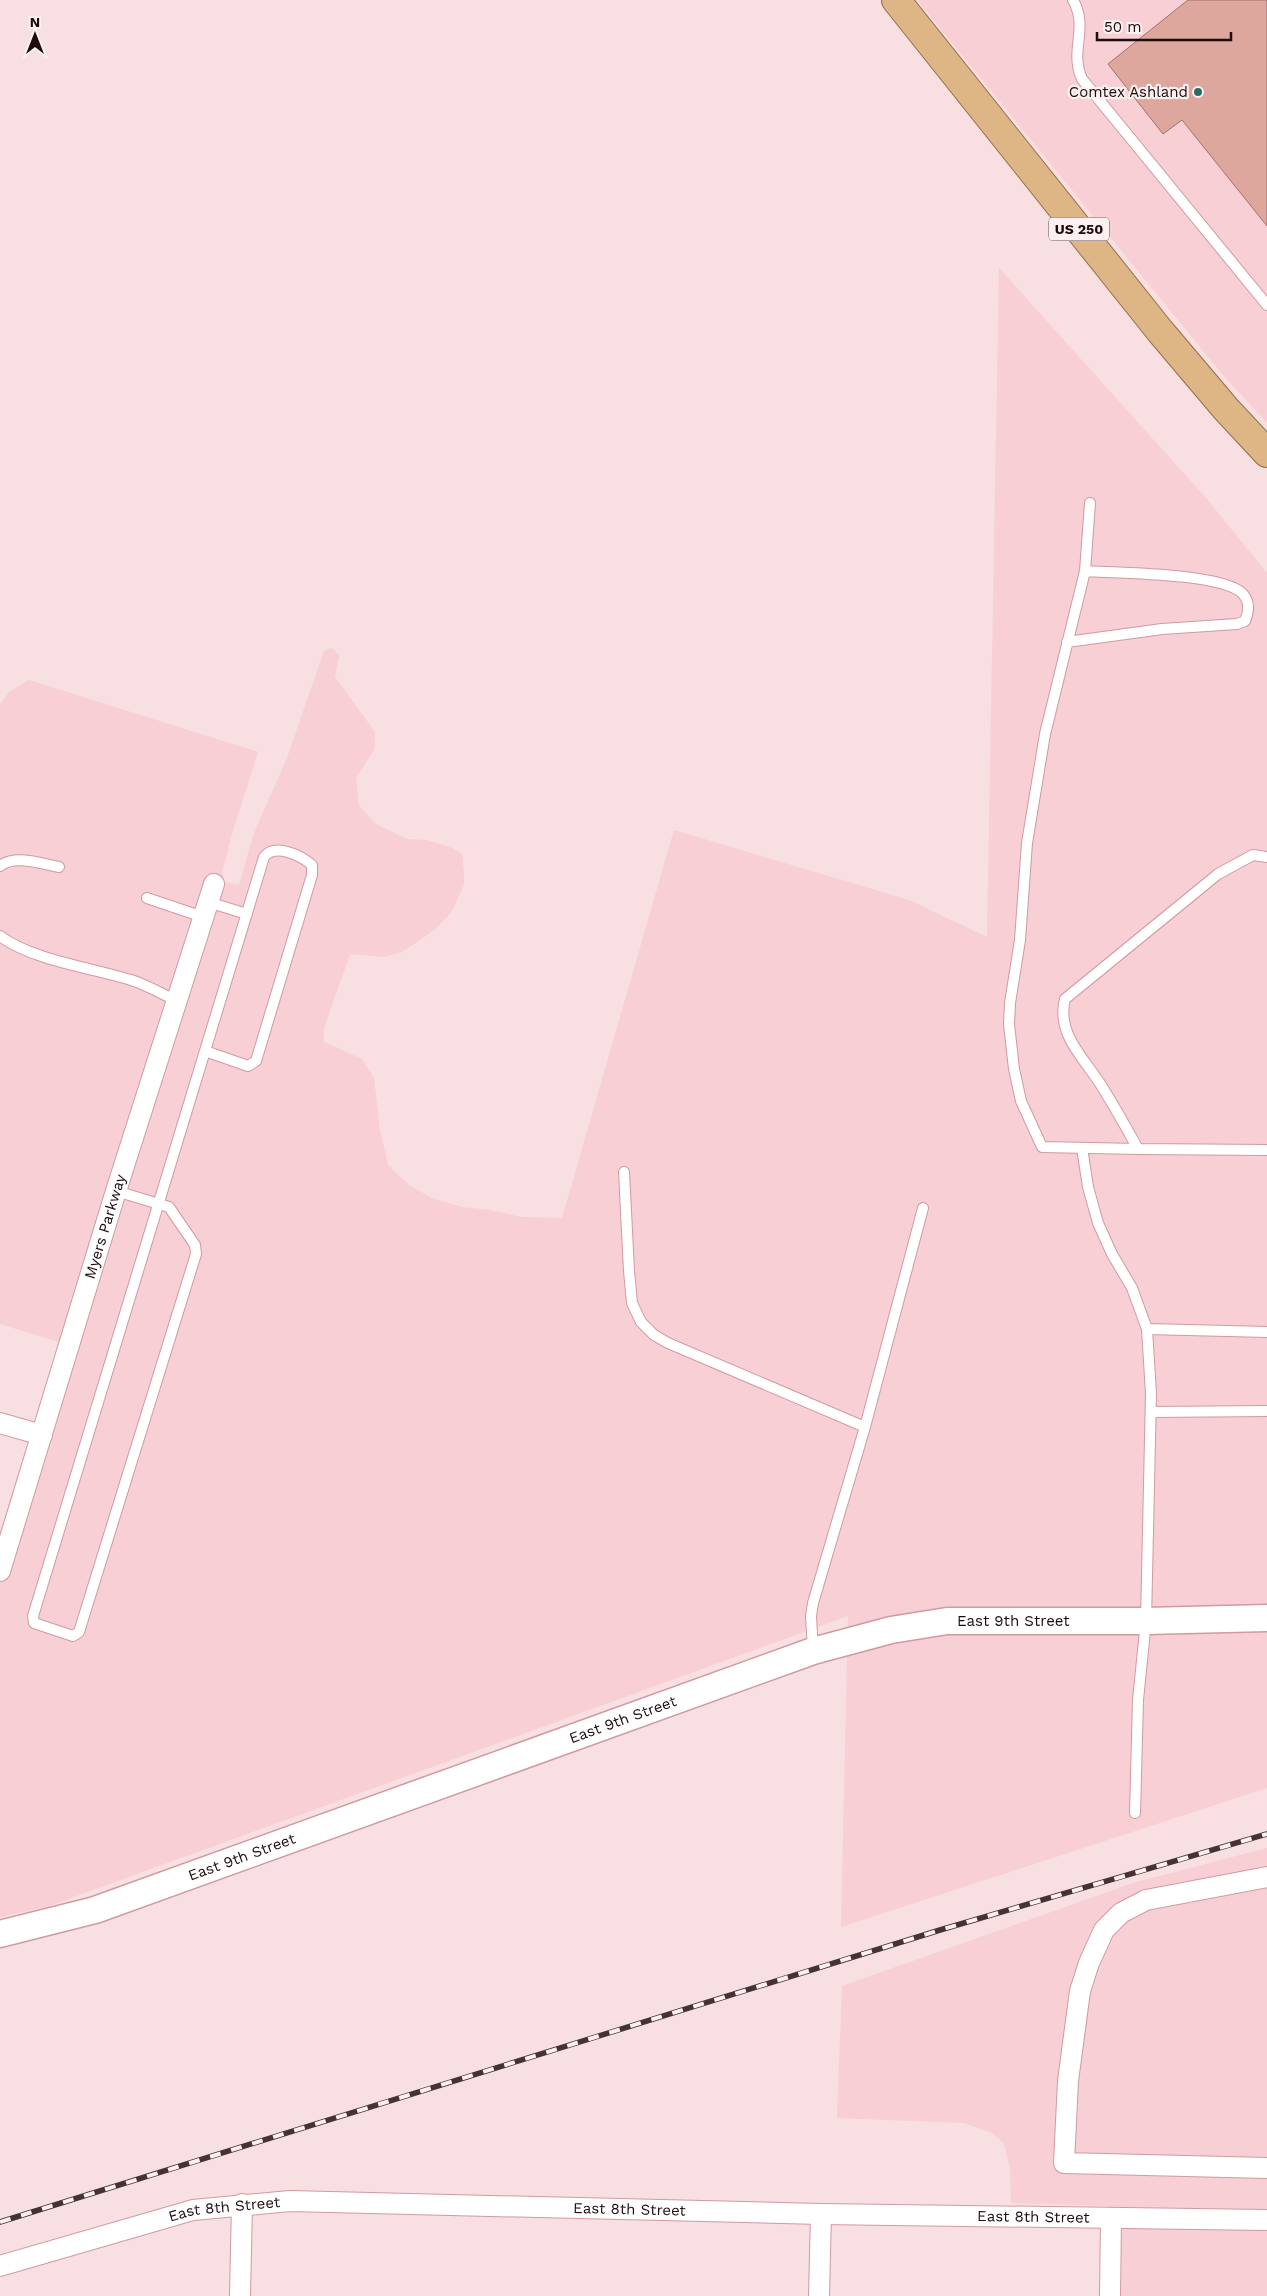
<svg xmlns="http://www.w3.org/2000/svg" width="1267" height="2296" viewBox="0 0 1267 2296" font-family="'Work Sans',sans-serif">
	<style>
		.built { fill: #f7cfd4 }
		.building { fill: #dda79d; stroke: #a47168 }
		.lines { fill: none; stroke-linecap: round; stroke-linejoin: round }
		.service-casing { stroke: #d19aa2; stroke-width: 12 }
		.minor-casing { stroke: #d19aa2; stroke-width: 22 }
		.tertiary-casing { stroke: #d19aa2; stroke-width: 29 }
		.trunk-casing { stroke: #966e48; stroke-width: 30 }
		.service { stroke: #fff; stroke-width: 10 }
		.minor { stroke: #fff; stroke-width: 20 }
		.tertiary { stroke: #fff; stroke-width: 26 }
		.trunk { stroke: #deb686; stroke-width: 28 }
		.rail-casing { stroke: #463235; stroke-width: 5.5 }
		.rail { stroke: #fcf0f1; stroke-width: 4; stroke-dasharray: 11; stroke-linecap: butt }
		.poi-dot { fill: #256f6b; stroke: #fcf0f1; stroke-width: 2 }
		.labels { text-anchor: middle; stroke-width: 4.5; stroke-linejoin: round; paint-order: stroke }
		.shield { fill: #fcf0f1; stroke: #615052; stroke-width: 1 }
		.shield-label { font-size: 14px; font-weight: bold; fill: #1e0b0e }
		.poi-label { font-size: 15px; fill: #1e0b0e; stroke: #fcf0f1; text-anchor: end }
		.street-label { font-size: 15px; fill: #1e0b0e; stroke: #fcf0f1 }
	</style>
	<rect width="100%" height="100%" fill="#f7dfe2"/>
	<!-- built -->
	<path class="built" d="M917 0H1267V423L1222 374Z
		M999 268 1206 498 1267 573V1788L841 1927 848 1616 49 1906 0 1917V1532L59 1342 0 1324V705L9 692 29 680 258 752 231 837 222 873 224 882 239 885 254 833 287 758 324 651 331 648 335 650 339 656 335 677 375 732V748L356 778 359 806 376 824 407 839 427 840 450 847 462 854 464 872V884L452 911 436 929 402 952 384 957 350 954 324 1028V1042L362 1059 374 1078 380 1130 388 1165 409 1185 432 1198 462 1207 490 1210 521 1217 562 1218 674 830 909 900 987 937Z
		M1267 1848V2296H1107L1108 2206 1011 2203 1010 2169 1004 2143 990 2132 964 2123 837 2118 842 1986 1133 1883Z"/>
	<!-- building -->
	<path class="building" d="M1188 0H1267V226L1182 120 1163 134 1108 64Z"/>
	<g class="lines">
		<defs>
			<path id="service" d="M1073 0C1089 28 1069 50 1082 79L1267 305
				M1090 503 1085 571 1045 734 1027 843 1020 940 1010 1003 1009 1024 1014 1069 1021 1101 1042 1147 1138 1149
				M1067 642 1162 629 1237 624 1245 621C1249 612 1250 601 1242 593 1221 573 1117 573 1085 571
				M1267 857 1253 855 1218 874 1065 999C1056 1034 1084 1058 1101 1085 1114 1106 1126 1127 1138 1149L1267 1150
				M0 866C15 854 42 864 59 867
				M147 898 203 917
				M208 902 247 914
				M0 936C32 960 92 968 131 980 147 985 162 994 177 1001
				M1082 1148 1088 1187 1098 1223 1112 1254 1132 1288 1147 1329 1267 1332
				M624 1172 629 1271 632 1303 641 1322 654 1335 668 1343 865 1427
				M116 1191 169 1207 195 1245 196 1254 79 1632 73 1636 34 1623 33 1616C110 1363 187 1110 264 857 275 843 300 855 312 865V875L256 1061 248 1066 205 1051
				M1151 1412 1267 1411
				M813 1651 811 1616 813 1603 865 1427 923 1208
				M1135 1813 1138 1700 1146 1621 1151 1394 1147 1329"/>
			<g id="minor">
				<path d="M0 1423 42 1435"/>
				<path id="s1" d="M0 1571 116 1191 214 884"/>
				<path d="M1267 1877 1146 1900 1121 1913 1104 1930 1089 1963 1080 1991 1068 2081 1064 2163 1267 2168"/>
				<path id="s2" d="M0 2266 193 2210 290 2201 821 2214 1267 2220"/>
				<path d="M240 2296 242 2204"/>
				<path d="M819 2296 821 2214"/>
				<path d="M1110 2296 1111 2219"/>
			</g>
			<g id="tertiary">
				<path id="s3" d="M0 1934 95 1910 813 1651 891 1630 947 1621H1146L1267 1618"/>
			</g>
			<path id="trunk" d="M896 0 1160 331 1226 409 1267 453"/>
		</defs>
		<!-- service casing -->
		<use href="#service" class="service-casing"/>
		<!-- minor casing -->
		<use href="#minor" class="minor-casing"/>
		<!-- tertiary casing -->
		<use href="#tertiary" class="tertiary-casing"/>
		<!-- trunk casing -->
		<use href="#trunk" class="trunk-casing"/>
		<!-- service -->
		<use href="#service" class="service"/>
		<!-- minor -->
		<use href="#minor" class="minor"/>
		<!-- tertiary -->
		<use href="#tertiary" class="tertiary"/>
		<!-- trunk -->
		<use href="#trunk" class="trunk"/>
		<defs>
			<path id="rail" d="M0 2222 940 1930 1267 1834"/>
		</defs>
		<!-- rail casing -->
		<use href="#rail" class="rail-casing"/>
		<!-- rail -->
		<use href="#rail" class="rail"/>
	</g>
	<!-- markers -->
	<circle class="poi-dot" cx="1198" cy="92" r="5"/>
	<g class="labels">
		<!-- shield labels -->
		<rect class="shield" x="1049" y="217.5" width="60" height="23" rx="4"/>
		<g class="shield-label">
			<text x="1079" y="234">US 250</text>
		</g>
		<!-- poi labels -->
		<g class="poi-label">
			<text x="1188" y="97">Comtex Ashland</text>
		</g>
		<!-- street labels -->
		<g class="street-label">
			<text dy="5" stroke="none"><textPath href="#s1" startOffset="360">Myers Parkway</textPath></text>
			<text dy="5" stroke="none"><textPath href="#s3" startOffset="1065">East 9th Street</textPath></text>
			<text dy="5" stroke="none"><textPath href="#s3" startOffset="659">East 9th Street</textPath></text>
			<text dy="5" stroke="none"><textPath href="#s3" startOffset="254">East 9th Street</textPath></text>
			<text dy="5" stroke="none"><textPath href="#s2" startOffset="638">East 8th Street</textPath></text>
			<text dy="5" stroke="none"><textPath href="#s2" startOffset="232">East 8th Street</textPath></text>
			<text dy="5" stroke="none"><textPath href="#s2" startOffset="1042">East 8th Street</textPath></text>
		</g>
	</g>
	<!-- north arrow -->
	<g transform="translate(35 35)" stroke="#fcf0f1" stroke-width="4" paint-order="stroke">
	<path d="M0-4L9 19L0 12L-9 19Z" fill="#1e0b0e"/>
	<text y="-8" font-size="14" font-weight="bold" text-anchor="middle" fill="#1e0b0e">N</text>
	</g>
	<!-- scale -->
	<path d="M1097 32v8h134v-8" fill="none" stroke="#1e0b0e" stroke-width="2.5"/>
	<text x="1104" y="32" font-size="15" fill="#1e0b0e" stroke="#fcf0f1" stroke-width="4" paint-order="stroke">50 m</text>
</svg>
